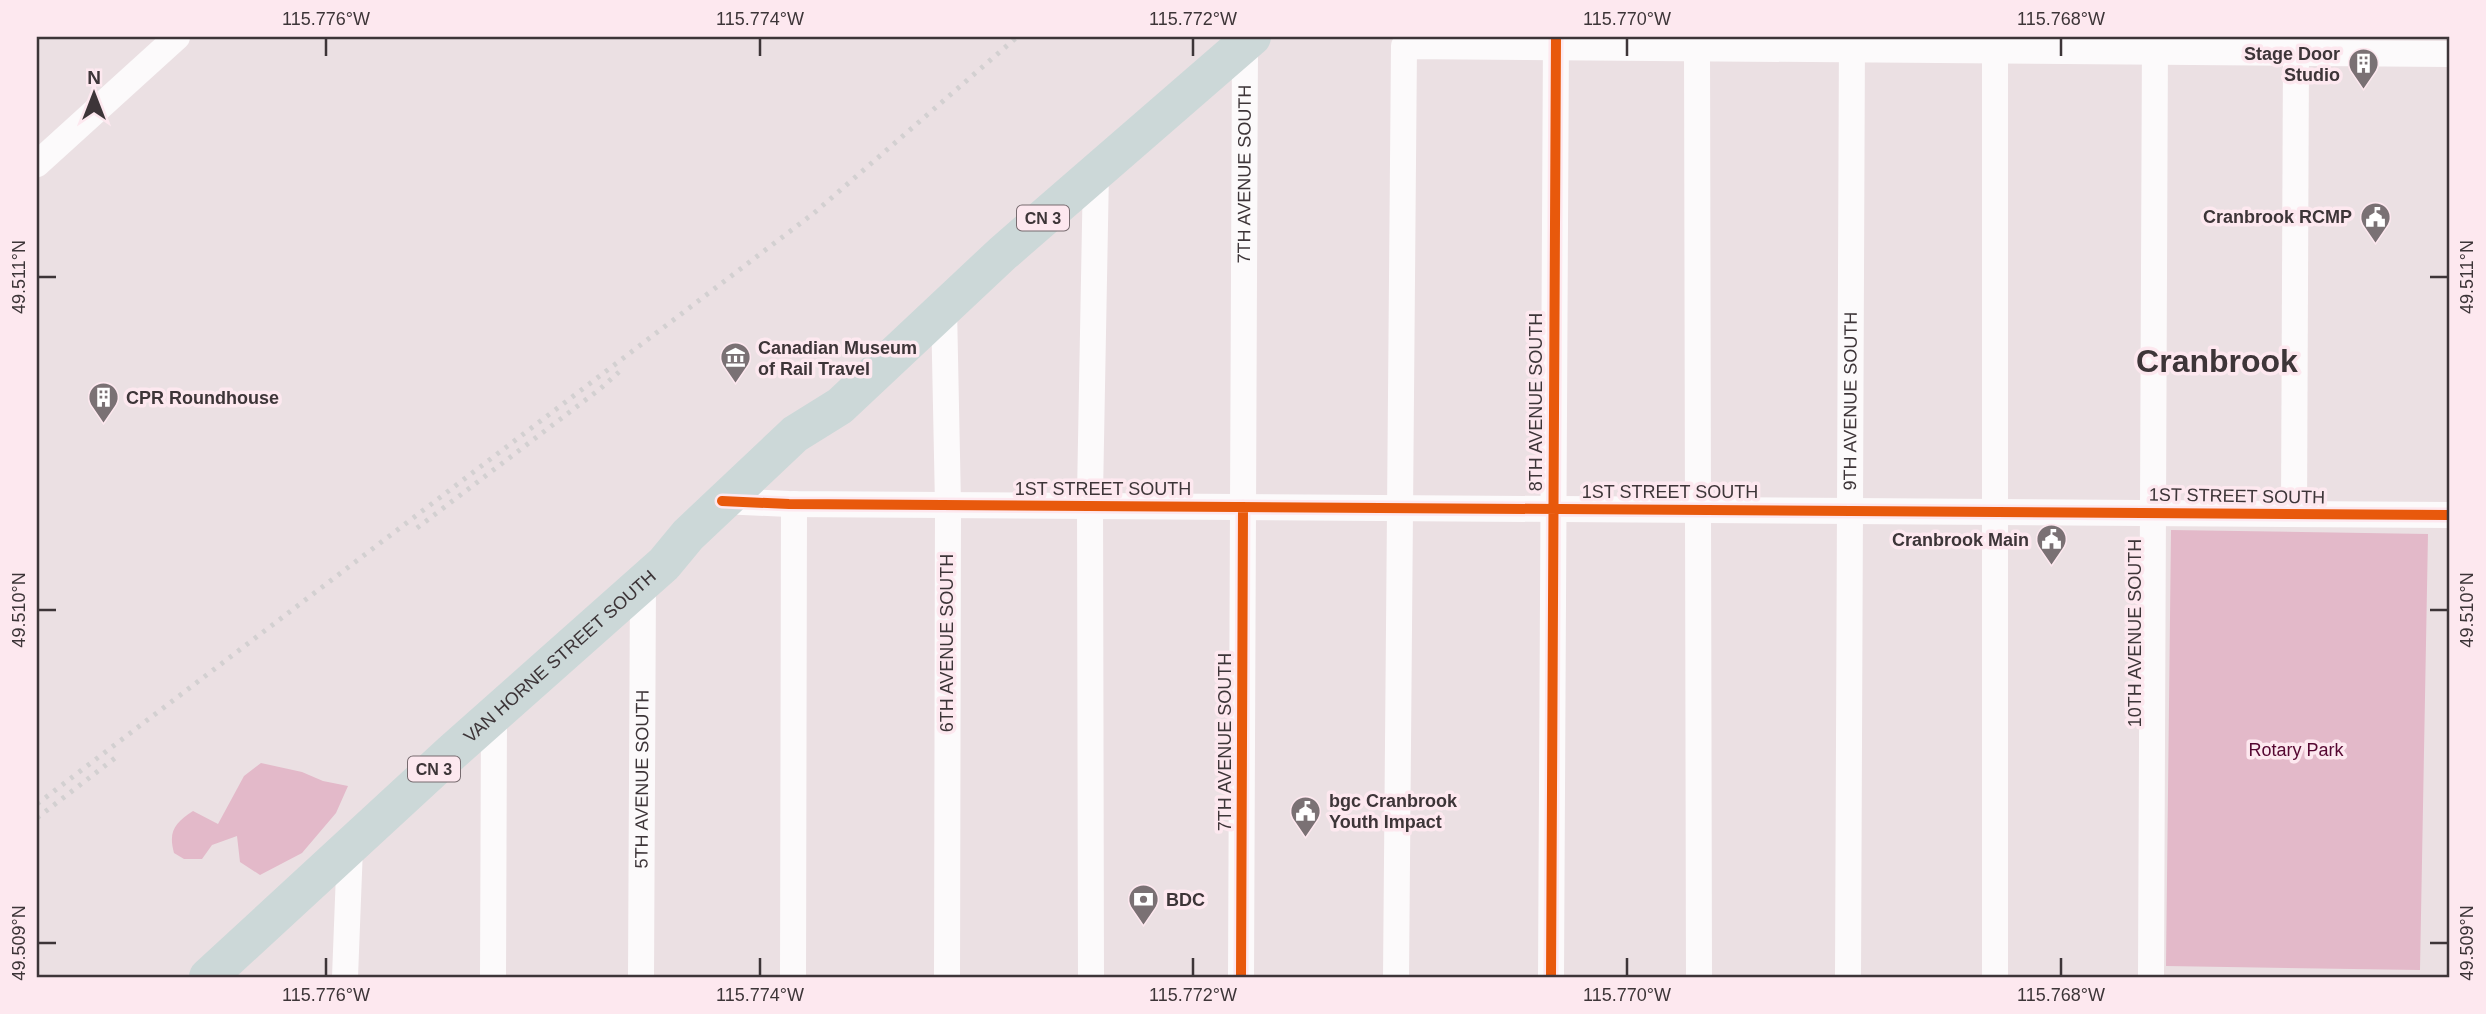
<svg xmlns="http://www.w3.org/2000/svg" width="2486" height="1014" viewBox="0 0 2486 1014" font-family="Helvetica,sans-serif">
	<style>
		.green { fill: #e3b9c9 }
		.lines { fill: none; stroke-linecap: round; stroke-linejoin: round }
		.minor { stroke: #fcfafb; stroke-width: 26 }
		.highway { stroke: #ccd8d8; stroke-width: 38 }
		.rail { stroke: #d3d0d1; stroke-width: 5; stroke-dasharray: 3.5 7; stroke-linecap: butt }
		.cycleway-casing { stroke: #fde8ef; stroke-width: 15 }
		.cycleway { stroke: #e8590c; stroke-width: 10 }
		.ticks { fill: none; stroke: #3d3538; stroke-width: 2.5 }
		.labels { text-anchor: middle; stroke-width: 7; stroke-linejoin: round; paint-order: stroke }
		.shield { fill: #fde8ef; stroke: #776b6f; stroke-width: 2 }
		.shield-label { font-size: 16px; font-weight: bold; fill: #3d3538 }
		.poi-label { font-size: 18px; font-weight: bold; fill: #3d3538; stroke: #fde8ef; text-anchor: start }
		.street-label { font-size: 18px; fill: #3d3538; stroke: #fde8ef }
		.park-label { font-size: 18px; fill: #550731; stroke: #fde8ef }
		.town-label { font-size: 32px; font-weight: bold; fill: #3d3538; stroke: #fde8ef }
		.neatline { fill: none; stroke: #3d3538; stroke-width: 2.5 }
		.ticks-label { font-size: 18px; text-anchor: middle; fill: #3d3538 }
	</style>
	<rect width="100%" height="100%" fill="#ebe0e3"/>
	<!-- green -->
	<path class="green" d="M2171 530 2428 534 2420 970 2166 966Z
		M261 763 302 772 323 781 348 786 336 813 302 853 260 875 240 862 237 836 212 845 202 859H184L174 853C168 831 175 823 193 811L218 824 244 776Z"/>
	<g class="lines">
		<!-- minor -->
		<g class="minor">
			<path d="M1697 48 1699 977"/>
			<path d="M37 164 177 37"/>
			<path d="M944 308 948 505 947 977"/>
			<path d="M722 501 789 504 2449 515"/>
			<path d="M2294 514 2296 53"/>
			<path d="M345 977 350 847"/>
			<path d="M493 977 494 715"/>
			<path id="s1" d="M641 977 643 582"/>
			<path d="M793 977 794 504"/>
			<path d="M1091 977 1090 495 1096 171"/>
			<path id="s2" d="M1241 977 1245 43"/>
			<path d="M1396 977 1404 46 2449 54"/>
			<path d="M1551 977 1556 37"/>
			<path id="s3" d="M1848 977 1852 37"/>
			<path d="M1995 977V51"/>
			<path d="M2151 977 2155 37"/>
		</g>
		<!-- highway -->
		<path class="highway" id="s4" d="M208 977 451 753 664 564 688 535 795 434 840 406 1003 253 1252 37"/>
		<!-- rail -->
		<path class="rail" d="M417 528 600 389 619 372
			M37 804 814 213 1017 37
			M37 818 119 755"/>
		<defs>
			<path id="cycleway" d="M722 501 789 504 2449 515
				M1241 977 1243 507
				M1551 977 1556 37"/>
		</defs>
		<!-- cycleway casing -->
		<use href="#cycleway" class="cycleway-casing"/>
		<!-- cycleway -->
		<use href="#cycleway" class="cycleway"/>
	</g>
	<!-- ticks -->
	<path class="ticks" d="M326 38V56M760 38V56M1193 38V56M1627 38V56M2061 38V56M38 277H56M2430 277H2448M38 610H56M2430 610H2448M38 943H56M2430 943H2448M326 958V976M760 958V976M1193 958V976M1627 958V976M2061 958V976"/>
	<!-- icons -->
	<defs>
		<symbol id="building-pin" viewBox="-11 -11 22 30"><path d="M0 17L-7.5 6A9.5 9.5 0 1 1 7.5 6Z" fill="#7a7174" stroke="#fde8ef"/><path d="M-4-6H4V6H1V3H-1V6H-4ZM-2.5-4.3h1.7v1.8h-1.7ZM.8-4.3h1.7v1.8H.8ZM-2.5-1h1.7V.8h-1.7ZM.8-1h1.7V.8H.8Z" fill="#fff"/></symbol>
		<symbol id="civic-pin" viewBox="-11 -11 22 30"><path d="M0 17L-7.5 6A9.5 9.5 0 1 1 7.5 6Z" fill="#7a7174" stroke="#fde8ef"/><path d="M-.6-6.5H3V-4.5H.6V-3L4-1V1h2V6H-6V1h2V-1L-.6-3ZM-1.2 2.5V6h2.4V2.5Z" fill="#fff"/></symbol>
		<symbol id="museum-pin" viewBox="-11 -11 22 30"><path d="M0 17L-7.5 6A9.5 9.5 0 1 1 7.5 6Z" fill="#7a7174" stroke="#fde8ef"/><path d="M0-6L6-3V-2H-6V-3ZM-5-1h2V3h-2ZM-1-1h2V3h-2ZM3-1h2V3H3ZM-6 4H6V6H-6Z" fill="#fff"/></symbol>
		<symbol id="bank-pin" viewBox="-11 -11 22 30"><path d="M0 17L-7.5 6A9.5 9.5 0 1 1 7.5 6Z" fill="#7a7174" stroke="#fde8ef"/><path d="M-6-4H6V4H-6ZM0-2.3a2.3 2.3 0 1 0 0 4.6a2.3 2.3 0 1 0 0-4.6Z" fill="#fff"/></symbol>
	</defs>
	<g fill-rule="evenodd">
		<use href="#building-pin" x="2346" y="46" width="35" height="47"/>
		<use href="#civic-pin" x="2358" y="200" width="35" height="47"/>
		<use href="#museum-pin" x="718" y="340" width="35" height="47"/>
		<use href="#building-pin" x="86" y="380" width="35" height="47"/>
		<use href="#civic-pin" x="2034" y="522" width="35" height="47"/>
		<use href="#civic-pin" x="1288" y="794" width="35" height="47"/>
		<use href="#bank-pin" x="1126" y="882" width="35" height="47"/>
	</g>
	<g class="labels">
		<!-- shield labels -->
		<g class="shield">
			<rect x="1017" y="205.5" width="52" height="25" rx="5"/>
			<rect x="408" y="756.5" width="52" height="25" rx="5"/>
		</g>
		<g class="shield-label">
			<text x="1043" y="224">CN 3</text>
			<text x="434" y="775">CN 3</text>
		</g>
		<!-- poi labels -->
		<g class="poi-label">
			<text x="2340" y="60" text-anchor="end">Stage Door<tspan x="2340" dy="21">Studio</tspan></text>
			<text x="2352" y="223" text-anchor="end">Cranbrook RCMP</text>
			<text x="758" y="354">Canadian Museum<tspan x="758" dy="21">of Rail Travel</tspan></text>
			<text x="126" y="404">CPR Roundhouse</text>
			<text x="2029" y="546" text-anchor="end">Cranbrook Main</text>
			<text x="1329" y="807">bgc Cranbrook<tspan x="1329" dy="21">Youth Impact</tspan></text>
			<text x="1166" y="906">BDC</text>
		</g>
		<!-- street labels -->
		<g class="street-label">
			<text dy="6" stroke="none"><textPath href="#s2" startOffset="803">7TH AVENUE SOUTH</textPath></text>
			<text transform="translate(1536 402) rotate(-90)" y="6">8TH AVENUE SOUTH</text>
			<text dy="6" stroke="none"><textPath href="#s3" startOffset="576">9TH AVENUE SOUTH</textPath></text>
			<text x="1103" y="495">1ST STREET SOUTH</text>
			<text x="1670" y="498">1ST STREET SOUTH</text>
			<text transform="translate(2237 496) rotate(1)" y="6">1ST STREET SOUTH</text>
			<text transform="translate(2135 633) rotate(-90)" y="6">10TH AVENUE SOUTH</text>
			<text transform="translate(947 643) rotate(-90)" y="6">6TH AVENUE SOUTH</text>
			<text dy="6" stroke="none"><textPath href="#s4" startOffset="476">VAN HORNE STREET SOUTH</textPath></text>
			<text transform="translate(1225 742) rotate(-90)" y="6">7TH AVENUE SOUTH</text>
			<text dy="6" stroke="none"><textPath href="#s1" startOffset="198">5TH AVENUE SOUTH</textPath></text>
		</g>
		<!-- park labels -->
		<g class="park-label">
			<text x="2296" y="756">Rotary Park</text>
		</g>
		<!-- town labels -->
		<g class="town-label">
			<text x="2217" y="372">Cranbrook</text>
		</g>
	</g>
	<!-- border -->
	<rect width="2486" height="1014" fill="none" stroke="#fde8ef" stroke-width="77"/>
	<!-- north arrow -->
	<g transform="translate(94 94)" stroke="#fde8ef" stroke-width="5" paint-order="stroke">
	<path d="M0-5L12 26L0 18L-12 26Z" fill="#3d3538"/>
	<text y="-10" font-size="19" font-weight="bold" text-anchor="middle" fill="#3d3538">N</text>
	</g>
	<rect x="38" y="38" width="2410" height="938" class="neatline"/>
	<g class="ticks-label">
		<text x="326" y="25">115.776°W</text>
		<text x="760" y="25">115.774°W</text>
		<text x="1193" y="25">115.772°W</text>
		<text x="1627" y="25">115.770°W</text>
		<text x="2061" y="25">115.768°W</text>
		<text transform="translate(19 277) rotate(-90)" y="6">49.511°N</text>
		<text transform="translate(2467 277) rotate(-90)" y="6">49.511°N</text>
		<text transform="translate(19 610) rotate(-90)" y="6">49.510°N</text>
		<text transform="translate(2467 610) rotate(-90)" y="6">49.510°N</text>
		<text transform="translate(19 943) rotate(-90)" y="6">49.509°N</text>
		<text transform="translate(2467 943) rotate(-90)" y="6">49.509°N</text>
		<text x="326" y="1001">115.776°W</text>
		<text x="760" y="1001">115.774°W</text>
		<text x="1193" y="1001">115.772°W</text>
		<text x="1627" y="1001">115.770°W</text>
		<text x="2061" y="1001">115.768°W</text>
	</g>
</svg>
